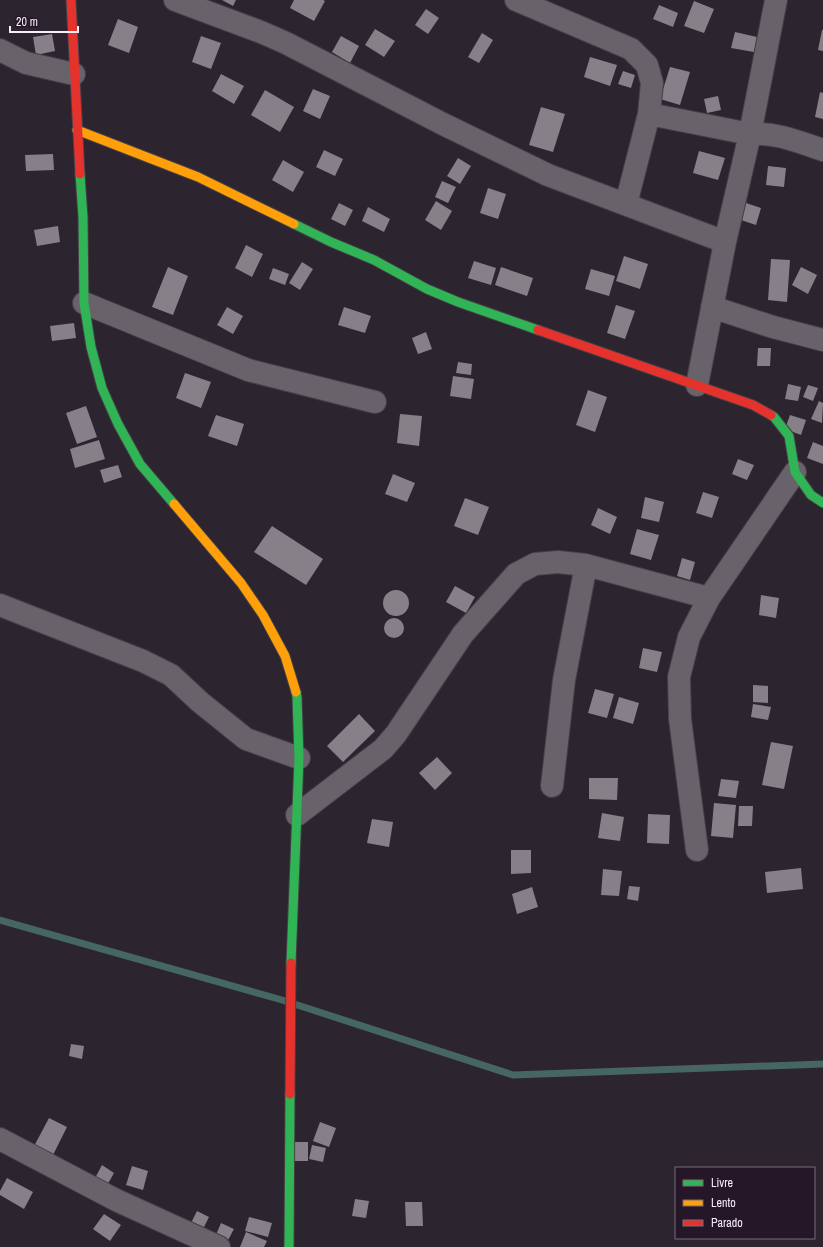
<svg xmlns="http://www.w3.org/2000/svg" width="823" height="1247" viewBox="0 0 823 1247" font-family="'Archivo Narrow',sans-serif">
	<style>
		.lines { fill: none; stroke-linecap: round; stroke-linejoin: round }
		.stream { stroke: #456662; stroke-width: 7 }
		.building { fill: #878089 }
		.street-casing { stroke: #453f47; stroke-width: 24 }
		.fast-casing { stroke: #453f47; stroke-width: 11 }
		.slow-casing { stroke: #453f47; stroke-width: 11 }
		.jam-casing { stroke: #453f47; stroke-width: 11 }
		.street { stroke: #68626a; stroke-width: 22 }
		.fast { stroke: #30b455; stroke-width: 9 }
		.slow { stroke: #ff9f0a; stroke-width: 9 }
		.jam { stroke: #e5322d; stroke-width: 9 }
	</style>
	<rect width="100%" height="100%" fill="#2c242e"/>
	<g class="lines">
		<!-- stream -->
		<path class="stream" d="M0 920 282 1000 513 1075 823 1064"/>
	</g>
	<!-- building -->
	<path class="building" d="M222 0H236L233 6Z
		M294 0H323L325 1 314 21 290 8Z
		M694 1 714 9 704 33 684 26Z
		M659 5 678 13 673 27 653 19Z
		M426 9 439 18 428 34 415 25Z
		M118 19 138 27 129 53 108 45Z
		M375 29 395 41 384 57 365 45Z
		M822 30H823V51L818 50Z
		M735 32 757 37 754 52 731 48Z
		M482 33 493 40 479 63 468 57Z
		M52 34 55 51 36 55 33 37Z
		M201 36 221 43 211 69 192 62Z
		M341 36 359 46 350 63 332 52Z
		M590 57 617 65 610 86 584 77Z
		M670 67 690 72 680 105 660 99Z
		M623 71 635 75 631 88 618 84Z
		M221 74 244 86 234 104 212 91Z
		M313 89 330 96 320 119 303 111Z
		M265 90 294 107 280 132 251 115Z
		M820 92 823 93V119L815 117Z
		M718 96 721 110 707 113 704 99Z
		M541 107 565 114 553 152 529 145Z
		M324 150 343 159 335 176 316 167Z
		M699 151 725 158 718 180 693 173Z
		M53 154 54 170 26 171 25 155Z
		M458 158 471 166 460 184 447 176Z
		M283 160 304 172 293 192 272 180Z
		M768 166 786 168 784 187 766 185Z
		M442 181 456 187 448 203 435 197Z
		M488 188 506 194 498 219 480 213Z
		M436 201 452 211 441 230 425 220Z
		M339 203 353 210 345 226 331 219Z
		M746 203 761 208 756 225 741 220Z
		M368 207 390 219 384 232 362 221Z
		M58 226 60 242 37 246 34 230Z
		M246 245 263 254 252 277 235 268Z
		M624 256 648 264 640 289 616 281Z
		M771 259 790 260 787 302 768 300Z
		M474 261 496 268 491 285 468 278Z
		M302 262 313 269 300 290 289 283Z
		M168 267 188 276 173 315 152 307Z
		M501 267 533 278 527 296 495 285Z
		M801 267 817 275 808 294 792 285Z
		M273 268 289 274 285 285 269 279Z
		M591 269 615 276 609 296 585 289Z
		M616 305 635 311 625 339 607 333Z
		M227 307 243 316 233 334 217 325Z
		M344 307 371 316 365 333 338 325Z
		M74 323 76 338 52 341 50 326Z
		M426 332 432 349 418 354 412 338Z
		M758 348H771L770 366H757Z
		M458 362 472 364 471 375 456 373Z
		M185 373 211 382 201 408 176 398Z
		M453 376 474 379 471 399 450 396Z
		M788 384 801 387 798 401 785 399Z
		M808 385 818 388 813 401 803 397Z
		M588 390 607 397 595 432 576 425Z
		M819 401 823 403 822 423 811 419Z
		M86 406 97 437 77 444 66 413Z
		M400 414 422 416 419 446 397 443Z
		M216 415 244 424 237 446 208 436Z
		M790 415 806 420 801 435 785 429Z
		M99 440 105 459 75 468 70 449Z
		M813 442 823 446V464L807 458Z
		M738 459 754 465 747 480 732 474Z
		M118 465 122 477 104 483 100 470Z
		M393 474 415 483 407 502 385 494Z
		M703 492 719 497 712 518 696 513Z
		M645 497 664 502 659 522 641 518Z
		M465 498 489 507 478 535 454 526Z
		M598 508 617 517 610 534 591 525Z
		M272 526 323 559 306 585 254 552Z
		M637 529 659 535 651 560 630 554Z
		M682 558 695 562 690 580 677 576Z
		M455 586 475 597 466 613 446 602Z
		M383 603a13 13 0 1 1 26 0a13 13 0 1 1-26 0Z
		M761 595 779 598 776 618 759 615Z
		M384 628a10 10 0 1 1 20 0a10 10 0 1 1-20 0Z
		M643 648 662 652 657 672 639 668Z
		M753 685 768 686V703L753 702Z
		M595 689 614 694 607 718 588 713Z
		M619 697 639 703 633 724 613 718Z
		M753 704 771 707 768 720 751 717Z
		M359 714 375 731 343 762 327 746Z
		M771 742 793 746 784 789 762 785Z
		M437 757 452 773 435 790 419 773Z
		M589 778H618L617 800 589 799Z
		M721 779 739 781 736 798 718 796Z
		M714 803 736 805 733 838 711 836Z
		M739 806H753L752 826H738Z
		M602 813 624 817 620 841 598 838Z
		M648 814 670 815 669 844 647 843Z
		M372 819 393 822 389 847 367 843Z
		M511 850H531V873L511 874Z
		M801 868 803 889 767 893 765 872Z
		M603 869 622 871 619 896 601 895Z
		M629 886 640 887 638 901 627 899Z
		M532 887 538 907 517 914 512 894Z
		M71 1044 84 1046 82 1059 69 1056Z
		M49 1118 67 1127 51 1159 32 1150Z
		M320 1122 336 1128 329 1147 313 1141Z
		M291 1142H308V1161H292Z
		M312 1145 326 1148 323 1162 309 1159Z
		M102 1165 114 1173 105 1189 93 1182Z
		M132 1166 148 1171 143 1190 126 1185Z
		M7 1178 33 1192 24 1209 0 1195V1191Z
		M355 1199 369 1201 366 1218 352 1216Z
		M405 1202H422L423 1226H406Z
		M197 1211 209 1217 201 1233 189 1227Z
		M104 1214 121 1225 110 1241 93 1229Z
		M249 1217 272 1223 268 1237 245 1231Z
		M221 1223 234 1229 227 1242 215 1237Z
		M246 1232 267 1241 264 1247H240Z"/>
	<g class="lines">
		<defs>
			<path id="street" d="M175 0 261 32 286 43 443 124 548 175 725 242
				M516 0 631 49 647 65 652 83 649 114 626 204
				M0 50 26 63 74 74
				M649 114 750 134C776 132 799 142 823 150
				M84 303 248 370 375 402
				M712 307 773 327 823 340
				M697 385 725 242 750 134 776 0
				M0 605 143 661 171 675 200 702 246 739 299 758
				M552 786 564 680 586 565
				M297 815 383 749 396 734 463 634 516 574 535 564 558 562 586 565 709 598
				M697 850 680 719 679 677 689 637 709 598 795 472
				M0 1139 116 1200 219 1247"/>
			<path id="fast" d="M80 174 83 217 84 303 91 347 102 388 118 424 140 464 174 504
				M294 224 331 242 374 260 427 289 458 302 538 330
				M771 415 774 417 789 436 795 472 811 495 823 503
				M291 963 299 758 297 697 296 692
				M289 1247 290 1094"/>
			<path id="slow" d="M77 130 198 177 294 224
				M174 504 241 583 263 615 285 656 296 692"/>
			<path id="jam" d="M71 0 80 174
				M538 330 753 405 771 415
				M290 1094 291 963"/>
		</defs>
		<!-- street casing -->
		<use href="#street" class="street-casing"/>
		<!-- fast casing -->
		<use href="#fast" class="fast-casing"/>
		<!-- slow casing -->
		<use href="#slow" class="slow-casing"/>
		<!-- jam casing -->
		<use href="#jam" class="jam-casing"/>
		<!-- street -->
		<use href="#street" class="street"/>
		<!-- fast -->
		<use href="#fast" class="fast"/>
		<!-- slow -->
		<use href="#slow" class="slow"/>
		<!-- jam -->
		<use href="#jam" class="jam"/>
	</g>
	<!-- legend -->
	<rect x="675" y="1167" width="140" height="72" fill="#251728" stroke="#796d7c"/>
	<rect x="683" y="1180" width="20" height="6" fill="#30b455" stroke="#796d7c"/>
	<text x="711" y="1187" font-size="12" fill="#f8eefa">Livre</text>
	<rect x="683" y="1200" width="20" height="6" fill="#ff9f0a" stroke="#796d7c"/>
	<text x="711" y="1207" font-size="12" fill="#f8eefa">Lento</text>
	<rect x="683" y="1220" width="20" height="6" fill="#e5322d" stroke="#796d7c"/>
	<text x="711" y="1227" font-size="12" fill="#f8eefa">Parado</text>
	<!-- scale -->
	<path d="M10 26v6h68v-6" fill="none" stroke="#f8eefa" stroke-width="2"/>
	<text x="16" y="26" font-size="12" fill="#f8eefa" stroke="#251728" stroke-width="3" paint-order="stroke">20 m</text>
</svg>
